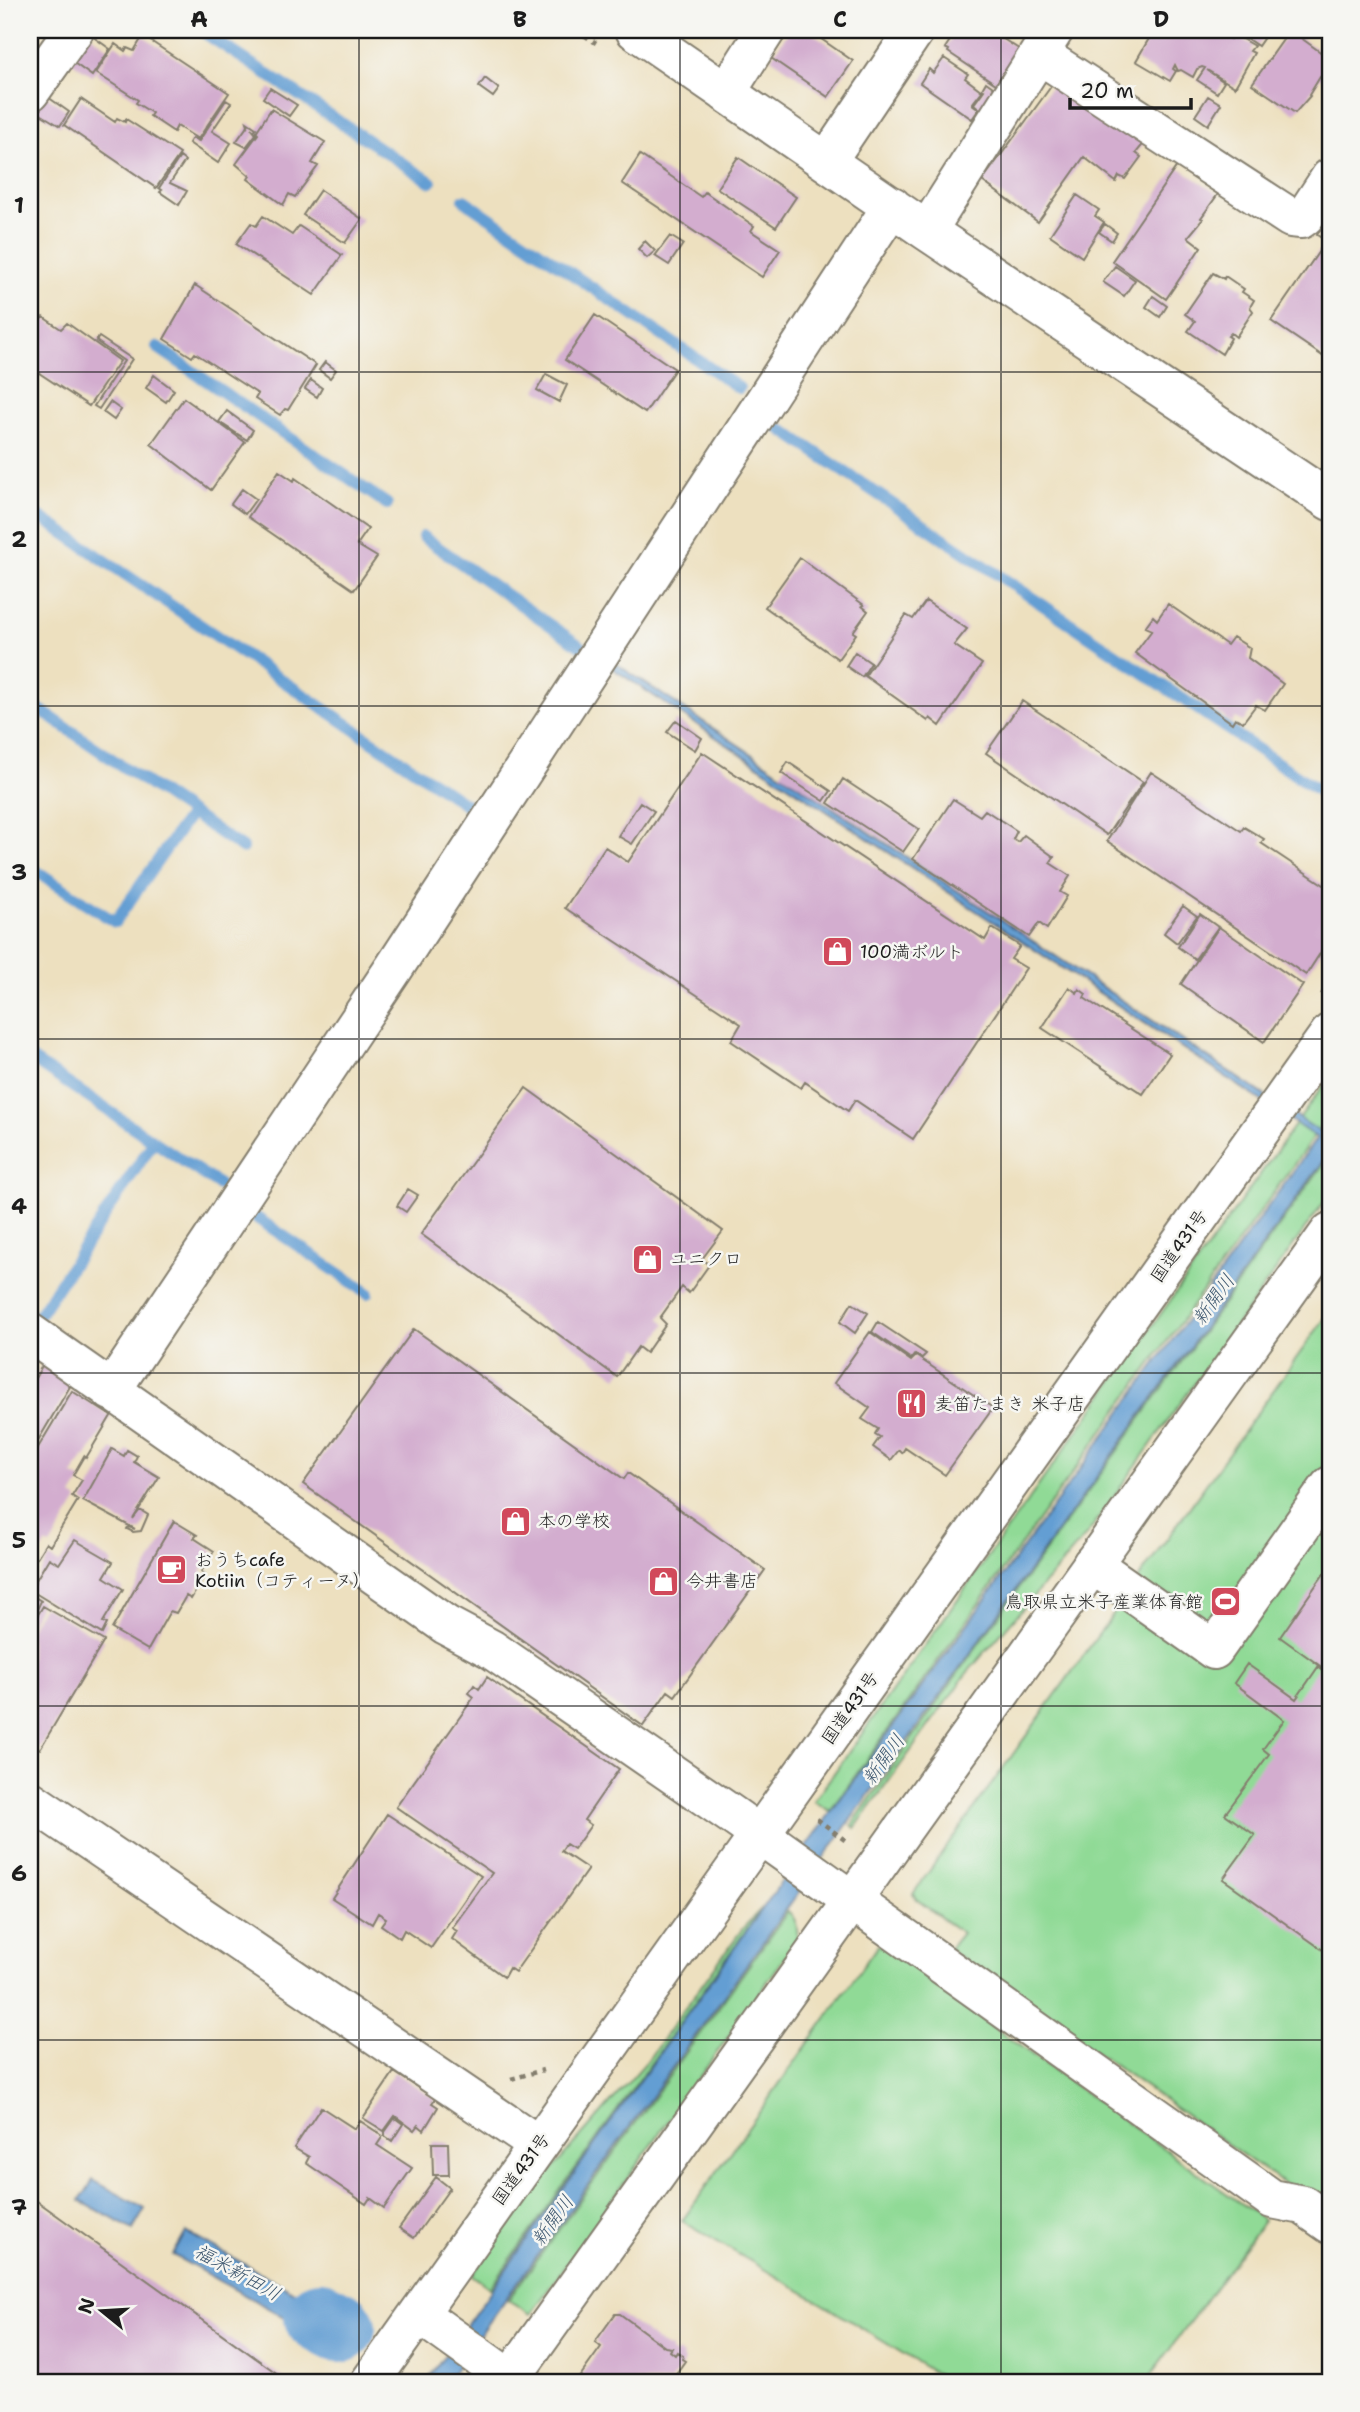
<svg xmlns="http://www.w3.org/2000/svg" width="1360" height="2412" viewBox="0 0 1360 2412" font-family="'Shantell Sans','Klee One',sans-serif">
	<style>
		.green { fill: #90da96; stroke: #567b59; stroke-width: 2 }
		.water { fill: #639ed3; stroke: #405d78; stroke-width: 2 }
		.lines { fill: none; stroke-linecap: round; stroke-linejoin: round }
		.stream { stroke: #639ed3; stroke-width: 12 }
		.river { stroke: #639ed3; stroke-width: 72 }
		.building { fill: #d3adcf }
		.minor-casing { stroke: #847e6e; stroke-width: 42 }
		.highway-casing { stroke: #847e6e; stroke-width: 42 }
		.path { stroke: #847e6e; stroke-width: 4.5; stroke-dasharray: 5 5; stroke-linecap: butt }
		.minor { stroke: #fff; stroke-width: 38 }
		.highway { stroke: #fff; stroke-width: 38 }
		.grid { fill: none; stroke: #1c1c1c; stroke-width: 2; stroke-opacity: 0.55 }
		.labels { text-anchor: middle; stroke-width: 5; stroke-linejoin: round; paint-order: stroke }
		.poi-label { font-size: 18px; fill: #1c1c1c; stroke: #f6f6f2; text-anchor: start }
		.street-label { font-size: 18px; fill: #1c1c1c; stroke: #f6f6f2 }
		.water-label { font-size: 19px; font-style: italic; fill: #3c566e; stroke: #f6f6f2 }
		.neatline { fill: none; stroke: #1c1c1c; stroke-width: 2.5 }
		.grid-label { font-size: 23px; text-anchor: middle; font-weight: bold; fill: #1c1c1c }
	</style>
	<rect width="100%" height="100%" fill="#f6f6f2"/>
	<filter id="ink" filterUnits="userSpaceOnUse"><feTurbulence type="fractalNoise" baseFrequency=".0143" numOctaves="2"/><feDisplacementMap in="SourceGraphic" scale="14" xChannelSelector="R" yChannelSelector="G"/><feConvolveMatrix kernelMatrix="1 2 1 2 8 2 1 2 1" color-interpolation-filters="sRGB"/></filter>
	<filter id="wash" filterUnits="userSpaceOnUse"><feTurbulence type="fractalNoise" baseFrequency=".00686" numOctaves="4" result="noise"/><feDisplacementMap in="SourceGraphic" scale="28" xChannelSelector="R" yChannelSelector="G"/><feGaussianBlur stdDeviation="1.57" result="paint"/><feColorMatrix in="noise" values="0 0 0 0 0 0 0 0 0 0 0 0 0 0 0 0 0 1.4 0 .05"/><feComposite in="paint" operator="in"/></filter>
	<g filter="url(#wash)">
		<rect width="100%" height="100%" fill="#ede0bf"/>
		<!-- green -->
		<path class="green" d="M1330 1076V1114L830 1811 814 1801Z
			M1330 1155V1194L1085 1537 967 1673 855 1828 852 1825 965 1663Z
			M1330 1311V2216L949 1949 962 1933 916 1899 913 1894Z
			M762 1908 490 2288 472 2275 531 2194 647 2061 743 1928Z
			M788 1911C797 1920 798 1928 797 1940L531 2314 508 2300Z
			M878 1945 888 1947 929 1976 927 1980 1264 2220 1146 2382H949L818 2301 682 2221Z"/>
		<!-- water -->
		<path class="water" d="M609 659 1320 1132 1330 1119V1152C1035 1561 742 1973 446 2382H426L841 1798 1055 1504 1317 1138 606 664Z
			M93 2180 145 2209 133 2230 80 2201Z
			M186 2232 306 2298 291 2321 173 2255Z"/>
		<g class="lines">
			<!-- stream -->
			<path class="stream" d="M200 30 431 182
				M464 200 739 388
				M157 347 387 504
				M763 417 1330 798
				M30 510 474 810
				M423 537 583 648
				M30 703 242 848
				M30 867 115 922 191 813
				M30 1058 219 1185
				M245 1210 368 1293
				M33 1324 154 1141"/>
			<!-- river -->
			<path class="river" d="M320 2317 340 2327"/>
		</g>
		<g id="blocks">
			<!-- building -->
			<path class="building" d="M790 30H808L853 61 828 97 771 58Z
				M957 30H989L1025 53 1013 73 1006 69 996 84 948 52 949 50 945 48Z
				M1154 30H1214L1230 39 1233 34 1254 46 1250 51 1254 53 1235 87 1207 70 1224 82 1217 93 1197 80 1205 68 1202 67 1197 69 1193 77 1181 70 1178 71 1175 65 1173 69 1176 71 1170 81 1136 61Z
				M1234 30H1269L1258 46Z
				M1290 30 1330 59 1326 67 1329 69 1323 79 1320 77 1309 95 1310 96 1295 113 1252 84Z
				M85 31 110 49 92 76 67 58Z
				M143 36 229 93 198 139 177 126 174 132 150 116 152 113 136 103 138 100 96 73 115 44 125 51 127 48 134 51Z
				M944 58 968 74 965 78 982 91 972 104 979 109 972 119 920 83 929 69 933 73Z
				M485 78 499 89 493 97 479 87Z
				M1055 81 1145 142 1136 153 1141 157 1125 179 1119 176 1116 182 1084 157 1038 222 982 181Z
				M986 82 1000 92 986 114 974 104 984 90 982 89Z
				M270 88 297 105 289 116 263 98Z
				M45 95 69 112 60 126 34 110Z
				M1208 96 1221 104 1208 125 1195 116Z
				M81 99 115 122 117 118 125 122 126 119 180 154 156 188 64 125Z
				M226 100 231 103 212 131 231 143 218 163 189 143 192 138 199 141Z
				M271 109 325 142 312 163 318 166 295 197 289 194 283 205 248 179 250 176 236 164 258 134 256 132Z
				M247 122 256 128 254 131 251 128 256 134 246 147 236 142 248 125Z
				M640 155 701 197 705 192 754 226 751 231 780 250 762 277 622 183Z
				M180 157 185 161 170 183 187 191 179 205 160 192 162 190 159 188Z
				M738 157 796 197 776 227 717 188Z
				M1177 166 1218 194 1201 218 1203 219 1188 237 1201 247 1166 299 1112 261Z
				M320 190 362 219 345 243 303 215Z
				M1077 195 1099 210 1095 216 1104 222 1082 257 1050 235Z
				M263 216 292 235 299 226 342 255 314 295 236 244 251 223 256 226Z
				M1105 224 1117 233 1112 241 1099 232Z
				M1323 225 1330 229 1326 239 1330 234V361L1271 321 1326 241 1317 235Z
				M670 236 683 244 669 265 655 256Z
				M645 241 655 251 647 258 638 249Z
				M1115 266 1135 280 1124 296 1103 282Z
				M1213 273 1224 279 1225 276 1244 289 1242 292 1254 300 1250 307 1253 311 1236 337 1231 333 1228 336 1231 338 1222 354 1188 331 1195 321 1185 314Z
				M195 285 316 365 288 410 285 409 280 415 255 399 258 394 195 353 192 357 164 339Z
				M1153 296 1167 306 1160 317 1146 307Z
				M595 315 675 369 645 413 565 360Z
				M43 317 61 329 67 323 120 361 89 406 30 367V331Z
				M99 337 132 359 99 409 94 406 124 361 96 341Z
				M325 362 336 370 330 378 319 370Z
				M546 374 567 385 559 402 537 390Z
				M154 375 174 390 166 402 146 388Z
				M311 380 322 388 317 397 305 389Z
				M184 398 245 442 211 490 151 444Z
				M110 402 121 410 114 420 103 412Z
				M227 411 253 430 247 440 219 422Z
				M279 471 294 481 295 478 368 529 357 545 377 557 354 590 248 517Z
				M242 489 256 499 245 514 231 504Z
				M800 558 864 605 862 606 868 611 853 632 856 634 838 659 765 607Z
				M926 601 967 629 954 645 982 664 940 726 930 718 928 721 865 676 906 615 913 619Z
				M1168 604 1227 645 1233 637 1250 648 1248 658 1283 684 1265 710 1256 705 1243 722 1235 718 1232 723 1135 653 1152 630 1145 627 1153 616 1157 620Z
				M855 652 871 663 862 677 846 666Z
				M1022 701 1143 782 1107 835 986 753Z
				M676 720 702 738 695 750 667 732Z
				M702 752 985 940 992 928 1020 946 1011 959 1026 968 913 1139 855 1100 848 1111 805 1082 801 1088 731 1041 741 1024 565 908 605 847 628 862Z
				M788 762 831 791 824 801 781 773Z
				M1151 772 1241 831 1244 827 1264 839 1261 843 1330 889V938L1306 975 1107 841Z
				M843 779 919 829 903 852 828 803Z
				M953 799 980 816 985 810 1017 831 1013 839 1018 842 1024 835 1054 857 1050 863 1070 876 1060 892 1067 896 1047 929 1039 923 1029 937 913 859Z
				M640 802 654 811 632 844 618 836Z
				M1183 906 1197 916 1177 943 1164 933Z
				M1200 914 1218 927 1195 959 1178 947Z
				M1219 927 1303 985 1264 1042 1181 984Z
				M1069 987 1077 993 1079 989 1086 994 1084 998 1170 1054 1143 1094 1042 1028Z
				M526 1088 723 1231 702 1259 709 1265 689 1293 682 1287 660 1318 666 1324 646 1353 638 1347 617 1377 421 1234Z
				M408 1189 418 1195 406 1212 397 1206Z
				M852 1303 868 1313 855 1333 840 1322Z
				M878 1322 926 1354 922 1358 915 1354 911 1359 872 1332Z
				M414 1329 624 1479 628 1473 765 1570 675 1696 668 1691 643 1726 303 1484Z
				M870 1332 911 1361 916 1356 993 1408 945 1475 905 1448 902 1453 899 1450 891 1460 873 1447 880 1437 875 1434 878 1429 862 1419 870 1408 834 1383Z
				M43 1364 72 1383 30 1454V1387Z
				M72 1391 111 1416 86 1458 84 1456 73 1475 82 1480 72 1496 78 1500 50 1546 46 1543 31 1567 30 1461Z
				M112 1449 124 1456 127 1450 137 1456 134 1462 159 1477 133 1519 140 1510 148 1515 141 1531 133 1532 127 1529 128 1527 135 1529 83 1501Z
				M174 1521 197 1535 194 1538 214 1551 201 1572 205 1575 191 1599 186 1596 176 1613 170 1611 148 1650 112 1629Z
				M75 1540 113 1562 104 1577 123 1589 103 1622 107 1624 102 1634 30 1590 49 1558 59 1564Z
				M1330 1565V1673L1280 1637Z
				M30 1594 41 1601 30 1625Z
				M43 1606 104 1641 40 1749 30 1743V1628Z
				M1247 1664 1296 1699 1318 1667 1330 1676V1955L1223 1879 1255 1835 1225 1814 1269 1754 1263 1749 1284 1720 1234 1683Z
				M487 1677 619 1769 584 1820 591 1825 574 1849 566 1844 561 1851 588 1869 515 1972 509 1968 504 1977 452 1939 457 1931 452 1928 492 1873 396 1807 474 1697 469 1693 474 1685 479 1689Z
				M387 1814 481 1876 431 1948 404 1930 400 1938 381 1925 386 1918 378 1913 372 1924 332 1898Z
				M394 2072 435 2099 432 2103 438 2107 424 2130 418 2125 414 2130 395 2116 384 2131 363 2118Z
				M321 2107 355 2129 360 2121 383 2136 377 2145 412 2168 384 2208 370 2198 366 2204 306 2163 309 2157 294 2148Z
				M395 2118 403 2124 392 2141 385 2136V2132Z
				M432 2143H448L449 2175H433Z
				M436 2177 450 2188 414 2238 399 2228Z
				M30 2196 289 2382H30Z
				M615 2314H620L665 2347 672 2348 670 2351 675 2355 677 2352 683 2356 682 2359 685 2361 670 2382H576L601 2347 595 2342Z"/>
		</g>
	</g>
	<g filter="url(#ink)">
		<use href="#blocks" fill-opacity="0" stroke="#847e6e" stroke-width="2"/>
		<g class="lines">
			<defs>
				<path id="minor" d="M635 30 927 231 1330 501
					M1039 54 1291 218 1301 219 1305 216 1330 178
					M30 92 74 30
					M726 93 766 30
					M827 161 915 30
					M927 231 1054 30
					M30 1333 446 1625 491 1649 732 1815 1272 2199 1303 2205 1330 2224
					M111 1391 394 968 892 206
					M1092 1564 1214 1650 1330 1486
					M30 1800 538 2145
					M419 2314 493 2367 510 2382"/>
				<path id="highway" d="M370 2382 1330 1033
					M508 2382 1330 1232"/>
			</defs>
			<!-- minor casing -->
			<use href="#minor" class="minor-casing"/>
			<!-- highway casing -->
			<use href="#highway" class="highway-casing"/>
			<!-- path -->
			<path class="path" d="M576 30 596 43
				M1322 995 1330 981
				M817 1819 846 1841
				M511 2079 543 2070"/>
			<!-- minor -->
			<use href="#minor" class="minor"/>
			<!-- highway -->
			<use href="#highway" class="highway"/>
		</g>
	</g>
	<!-- grid -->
	<path class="grid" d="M359 30V2382M680 30V2382M1001 30V2382M30 372H1330M30 706H1330M30 1039H1330M30 1373H1330M30 1706H1330M30 2040H1330"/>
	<!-- icons -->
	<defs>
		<symbol id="shop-square" viewBox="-11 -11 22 22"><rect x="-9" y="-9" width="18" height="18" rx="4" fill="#d1495b" stroke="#f6f6f2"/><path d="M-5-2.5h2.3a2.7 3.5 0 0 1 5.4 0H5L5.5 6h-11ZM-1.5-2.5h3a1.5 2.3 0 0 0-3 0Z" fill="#fff"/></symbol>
		<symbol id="restaurant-square" viewBox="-11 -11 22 22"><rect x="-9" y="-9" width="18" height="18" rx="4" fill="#d1495b" stroke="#f6f6f2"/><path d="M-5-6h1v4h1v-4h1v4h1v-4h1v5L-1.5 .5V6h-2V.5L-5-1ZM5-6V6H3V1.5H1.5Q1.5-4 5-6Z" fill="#fff"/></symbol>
		<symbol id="cafe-square" viewBox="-11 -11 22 22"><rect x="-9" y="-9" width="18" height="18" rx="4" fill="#d1495b" stroke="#f6f6f2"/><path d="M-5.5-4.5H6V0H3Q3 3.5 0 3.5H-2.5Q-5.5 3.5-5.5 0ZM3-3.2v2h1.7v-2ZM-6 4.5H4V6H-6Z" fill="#fff"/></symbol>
		<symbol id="stadium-square" viewBox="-11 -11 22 22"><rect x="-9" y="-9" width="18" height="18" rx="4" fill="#d1495b" stroke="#f6f6f2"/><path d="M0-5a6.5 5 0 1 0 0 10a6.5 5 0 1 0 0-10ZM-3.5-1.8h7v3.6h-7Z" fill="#fff"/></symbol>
	</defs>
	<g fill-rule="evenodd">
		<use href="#shop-square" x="820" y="934" width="35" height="35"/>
		<use href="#shop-square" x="630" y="1242" width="35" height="35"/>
		<use href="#restaurant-square" x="894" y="1386" width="35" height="35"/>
		<use href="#shop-square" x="498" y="1504" width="35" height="35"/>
		<use href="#cafe-square" x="154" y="1552" width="35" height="35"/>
		<use href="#shop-square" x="646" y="1564" width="35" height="35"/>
		<use href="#stadium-square" x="1208" y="1584" width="35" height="35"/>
	</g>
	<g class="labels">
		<!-- poi labels -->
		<g class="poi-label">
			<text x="860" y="958">100満ボルト</text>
			<text x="670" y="1265">ユニクロ</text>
			<text x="935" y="1410">麦笛たまき 米子店</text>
			<text x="538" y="1527">本の学校</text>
			<text x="195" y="1566">おうちcafe<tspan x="195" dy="21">Kotiin（コティーヌ）</tspan></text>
			<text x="686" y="1587">今井書店</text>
			<text x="1203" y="1608" text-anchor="end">鳥取県立米子産業体育館</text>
		</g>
		<!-- street labels -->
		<g class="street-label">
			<text transform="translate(1179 1246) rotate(-55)" y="6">国道431号</text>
			<text transform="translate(850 1708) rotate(-55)" y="6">国道431号</text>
			<text transform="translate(521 2169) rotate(-54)" y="6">国道431号</text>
		</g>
		<!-- water labels -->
		<g class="water-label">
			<text transform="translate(1213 1299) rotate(-54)" y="7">新開川</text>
			<text transform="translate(883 1759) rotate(-54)" y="7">新開川</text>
			<text transform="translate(552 2220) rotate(-54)" y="7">新開川</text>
			<text transform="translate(238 2272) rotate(29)" y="7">福米新田川</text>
		</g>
	</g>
	<!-- margin -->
	<rect width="1360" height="2412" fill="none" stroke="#f6f6f2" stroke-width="77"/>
	<!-- north arrow -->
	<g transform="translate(102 2311) rotate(288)" stroke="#f6f6f2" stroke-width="5" paint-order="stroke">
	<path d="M0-5L12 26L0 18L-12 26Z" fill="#1c1c1c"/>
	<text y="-10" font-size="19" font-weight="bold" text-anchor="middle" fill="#1c1c1c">N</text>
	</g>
	<!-- scale -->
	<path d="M1070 98v10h121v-10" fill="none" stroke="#1c1c1c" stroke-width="3.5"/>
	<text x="1080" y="98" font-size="21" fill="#1c1c1c" stroke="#f6f6f2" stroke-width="5" paint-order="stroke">20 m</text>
	<rect x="38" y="38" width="1284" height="2336" class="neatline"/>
	<g class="grid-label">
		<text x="199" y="27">A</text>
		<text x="520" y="27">B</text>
		<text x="840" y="27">C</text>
		<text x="1161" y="27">D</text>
		<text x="19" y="213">1</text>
		<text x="19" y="547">2</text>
		<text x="19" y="880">3</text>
		<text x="19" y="1214">4</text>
		<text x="19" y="1548">5</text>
		<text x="19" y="1881">6</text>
		<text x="19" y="2215">7</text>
	</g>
</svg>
